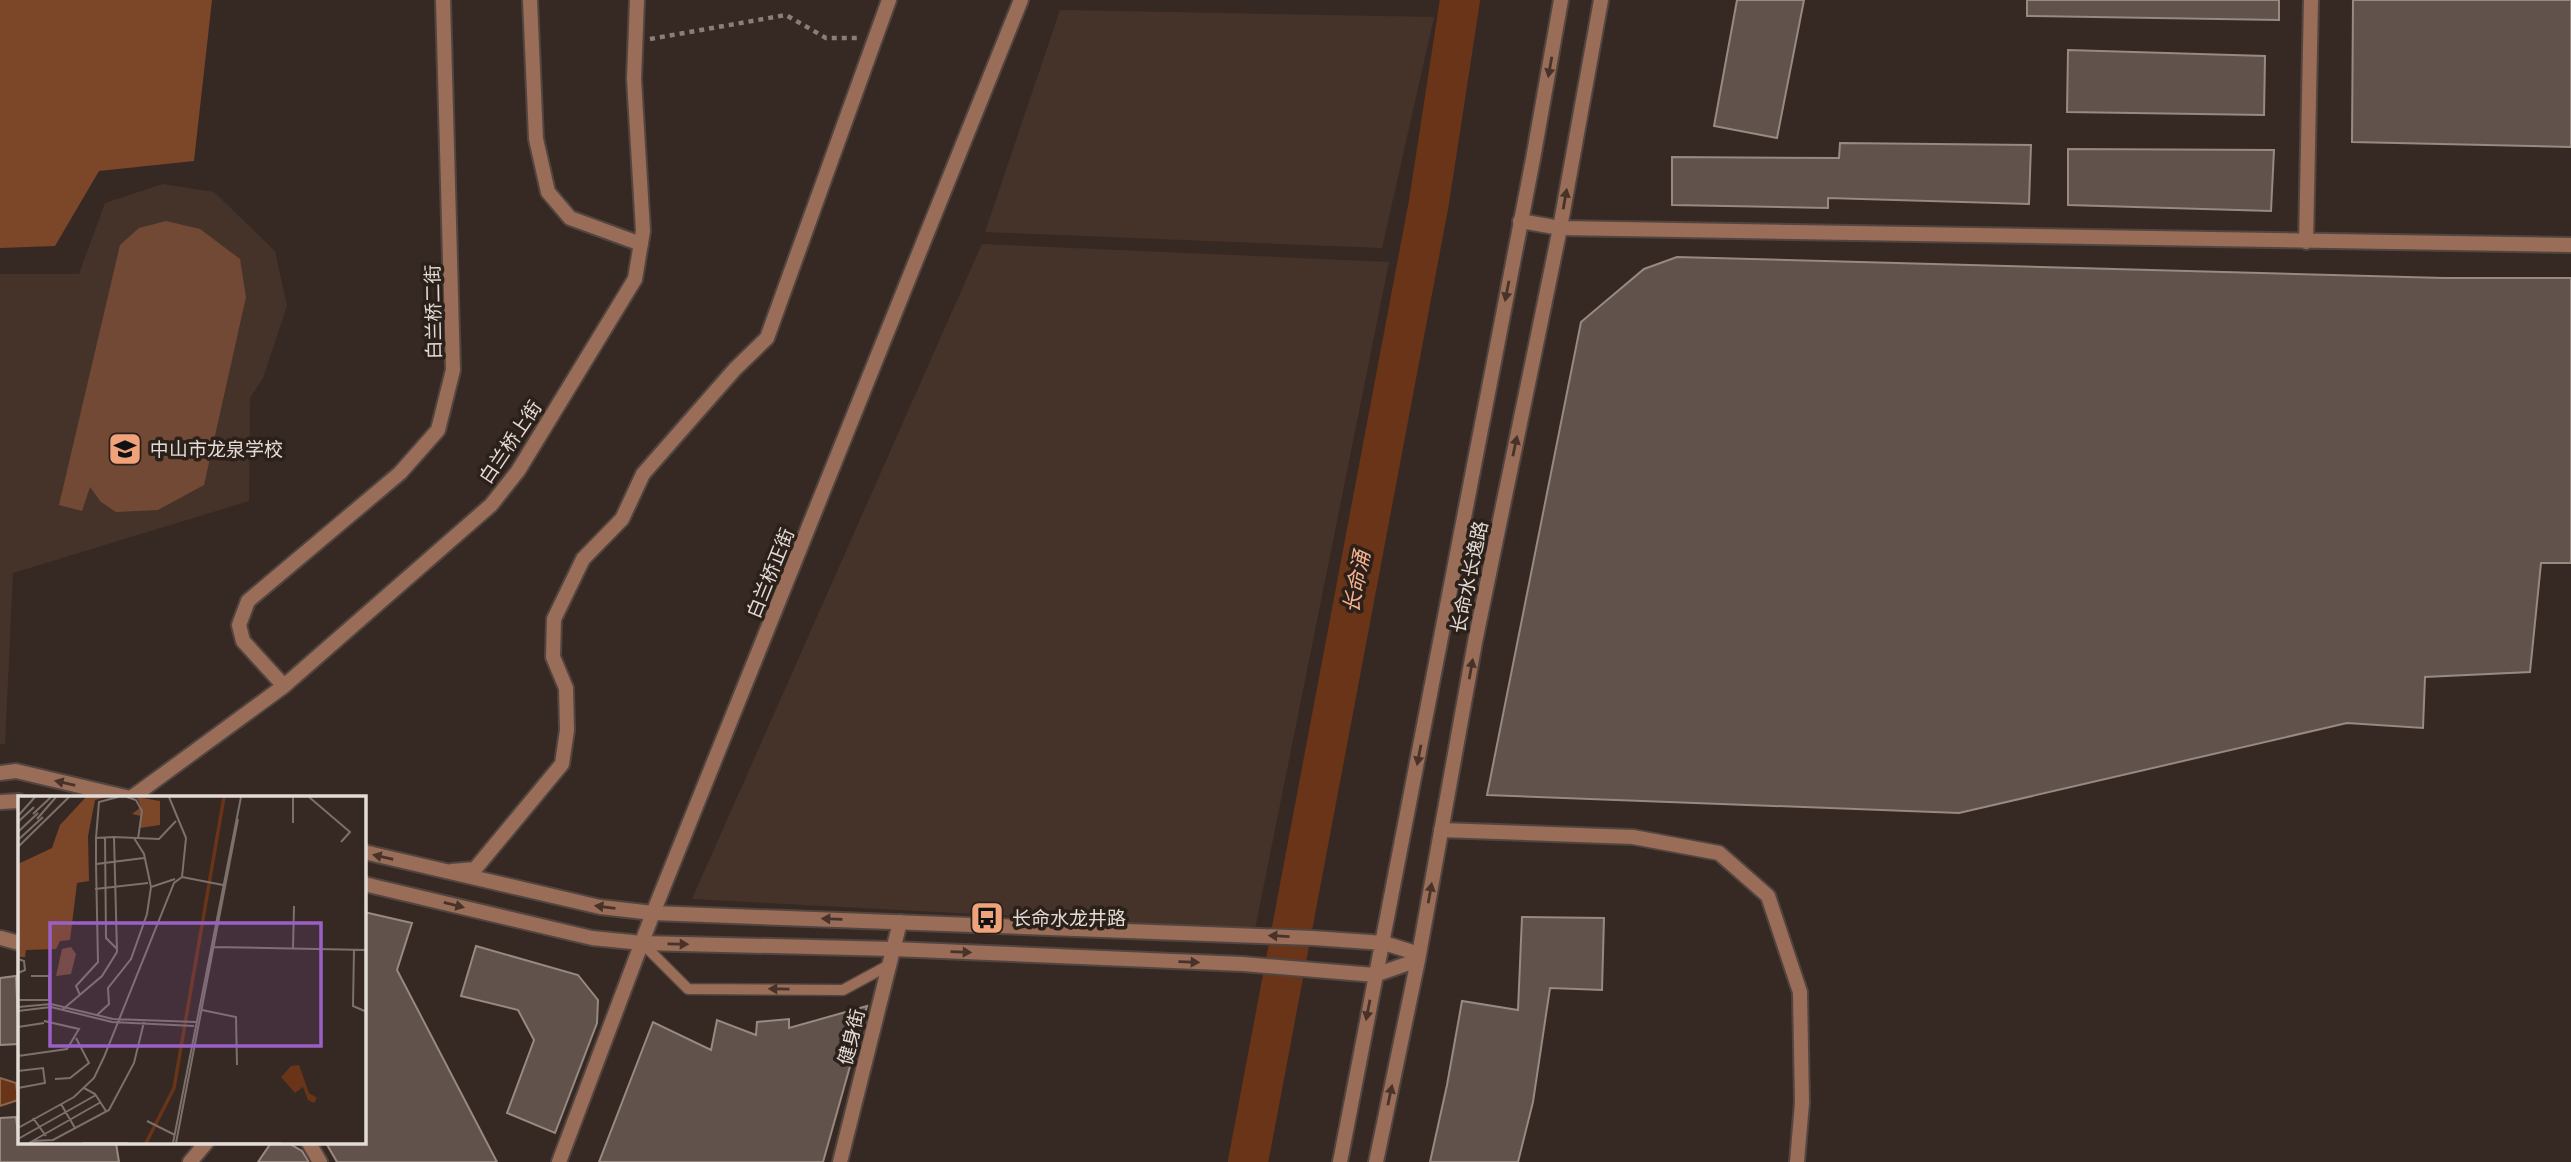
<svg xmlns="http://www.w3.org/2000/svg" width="2571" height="1162" viewBox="0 0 2571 1162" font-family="Poppins,'Noto Sans SC',sans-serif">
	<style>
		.built { fill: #45332a }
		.green { fill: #714935 }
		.forest { fill: #7c4629 }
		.water { fill: #693417; stroke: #8e6650; stroke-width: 2 }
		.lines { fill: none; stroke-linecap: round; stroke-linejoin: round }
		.river { stroke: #693417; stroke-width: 40 }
		.building { fill: #61534c; stroke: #988981; stroke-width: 2 }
		.service-casing { stroke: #524540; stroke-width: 13 }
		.minor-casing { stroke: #524540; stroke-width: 18 }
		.tertiary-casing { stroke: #524540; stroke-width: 18 }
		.path { stroke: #897e79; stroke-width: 4.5; stroke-dasharray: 5 5; stroke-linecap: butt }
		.service { stroke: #996d57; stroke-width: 10 }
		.minor { stroke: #996d57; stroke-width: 14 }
		.tertiary { stroke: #996d57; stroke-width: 14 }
		.oneway { fill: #473329 }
		.labels { text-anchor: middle; stroke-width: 7; stroke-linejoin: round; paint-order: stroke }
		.street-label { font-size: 19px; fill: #e3dbd6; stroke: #2c201a }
		.poi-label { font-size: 19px; fill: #e3dbd6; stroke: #2c201a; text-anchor: start }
		.water-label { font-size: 21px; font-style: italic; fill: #f5b18f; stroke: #2c201a }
		.inset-river { fill: none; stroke: #693417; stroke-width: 3.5 }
		.inset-road { fill: none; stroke: #7b706b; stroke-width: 2 }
		.view { fill: #9a60c6; fill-opacity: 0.15; stroke: #9a60c6; stroke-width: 3.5 }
		.inset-edge { fill: none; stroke: #e3dbd6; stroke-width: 3.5 }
	</style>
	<rect width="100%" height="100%" fill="#362923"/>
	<!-- built -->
	<path class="built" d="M1060 10 1434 17 1382 248 985 232Z
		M163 184 214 192 275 251 287 306 263 378 250 398 249 501 13 573 5 744H0V274H79L105 203Z
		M982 244 1389 262 1255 929 692 899Z"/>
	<!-- green -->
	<path class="green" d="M166 221 200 229 240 259 246 297 204 485 158 510 116 512 101 502 90 487 82 511 59 505 120 245 139 228Z"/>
	<!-- forest -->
	<path class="forest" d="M0 0H212L194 161 99 171 55 246 0 248Z"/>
	<!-- water -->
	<path class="water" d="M0 1078 16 1083 18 1100 0 1106Z"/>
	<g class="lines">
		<!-- river -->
		<path class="river" d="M1248 1162 1429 202 1460 0"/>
	</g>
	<!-- building -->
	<path class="building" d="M1737 0H1804L1777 138 1714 126Z
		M2027 0H2279V20L2027 16Z
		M2353 0H2571V147L2352 142Z
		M2068 50 2265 56 2264 115 2067 112Z
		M1840 143 2031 145 2029 204 1828 198V208L1672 205V157L1839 158Z
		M2068 149 2274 150 2271 211 2068 205Z
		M1677 257 2444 278H2571V563H2541L2530 672 2425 677 2423 728 2347 723 1959 813 1487 795 1581 322 1644 269Z
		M364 912 412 923 397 970 497 1162H337L326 1143H364Z
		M1522 917 1604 918 1602 990 1550 988 1533 1102 1518 1162H1430L1447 1085 1462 1001 1518 1010Z
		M476 946 578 975 598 1000 597 1023 555 1133 507 1113 534 1040 518 1010 461 996Z
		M16 976 19 1044 0 1045V978Z
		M867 1006 823 1162H599L653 1022 711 1050 717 1020 756 1035 757 1022 789 1019V1028Z
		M16 1117 19 1143H116L119 1162H0V1118Z
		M271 1143H288L302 1151 309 1162H258Z"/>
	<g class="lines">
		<defs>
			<path id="service" d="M642 943 688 989 843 990 889 965"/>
			<path id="minor" d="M530 0 536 139 548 192 570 218 641 244
				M1520 221 1560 228 2571 245
				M2306 242 2311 0
				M284 686 243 641 239 625 248 601 400 473 438 430 453 370 443 0
				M131 798 284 686 491 505 518 471 635 279 643 231 634 79 637 0
				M1441 830 1633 837 1719 853 1768 896 1800 992 1802 1103 1797 1162
				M452 871 475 869 562 764 567 730 566 688 553 657 554 619 583 559 622 519 643 474 735 369 767 338 889 0
				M1 938 19 943
				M309 1143 320 1162
				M190 1162 206 1143
				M559 1162 653 913 1021 0
				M840 1162 900 922"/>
			<path id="tertiary" d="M0 773 16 771 130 798
				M0 802 19 801
				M364 852 600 907 653 913 1313 938 1384 943 1419 954
				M364 884 592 938 642 943 893 949 1243 964 1375 975 1418 960
				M1340 1162 1533 159 1561 0
				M1376 1162 1418 960 1475 642 1560 228 1601 0"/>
		</defs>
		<!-- service casing -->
		<use href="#service" class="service-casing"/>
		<!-- minor casing -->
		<use href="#minor" class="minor-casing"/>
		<!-- tertiary casing -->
		<use href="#tertiary" class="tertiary-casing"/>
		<!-- path -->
		<path class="path" d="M650 39 786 15 826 38H857"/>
		<!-- service -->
		<use href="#service" class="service"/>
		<!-- minor -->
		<use href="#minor" class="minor"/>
		<!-- tertiary -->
		<use href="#tertiary" class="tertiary"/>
	</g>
	<!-- one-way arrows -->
	<defs><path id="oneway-solid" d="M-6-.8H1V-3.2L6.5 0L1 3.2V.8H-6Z" transform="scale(1.75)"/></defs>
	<g class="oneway">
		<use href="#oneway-solid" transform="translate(1550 67) rotate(100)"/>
		<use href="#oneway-solid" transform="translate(1565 199) rotate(-80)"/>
		<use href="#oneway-solid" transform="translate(1507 291) rotate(101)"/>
		<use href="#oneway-solid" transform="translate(1515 446) rotate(-78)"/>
		<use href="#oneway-solid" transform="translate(1471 669) rotate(-80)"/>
		<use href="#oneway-solid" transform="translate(1419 755) rotate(101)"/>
		<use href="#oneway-solid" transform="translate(65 783) rotate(-167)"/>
		<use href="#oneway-solid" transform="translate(383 857) rotate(-167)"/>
		<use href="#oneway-solid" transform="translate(1430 893) rotate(-80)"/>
		<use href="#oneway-solid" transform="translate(454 905) rotate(14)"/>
		<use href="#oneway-solid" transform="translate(605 907) rotate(-173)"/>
		<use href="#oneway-solid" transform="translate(832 919) rotate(-178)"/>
		<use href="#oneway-solid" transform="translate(1279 936) rotate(-177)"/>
		<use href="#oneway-solid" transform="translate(678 944) rotate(1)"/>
		<use href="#oneway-solid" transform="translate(961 952) rotate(2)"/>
		<use href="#oneway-solid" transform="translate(1189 962) rotate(2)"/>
		<use href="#oneway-solid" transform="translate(779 989) rotate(-179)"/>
		<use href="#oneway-solid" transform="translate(1368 1010) rotate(101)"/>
		<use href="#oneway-solid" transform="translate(1390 1095) rotate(-78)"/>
	</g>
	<!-- icons -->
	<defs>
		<symbol id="school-square" viewBox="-11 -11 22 22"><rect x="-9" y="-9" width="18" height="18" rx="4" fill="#f0a27a" stroke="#2c201a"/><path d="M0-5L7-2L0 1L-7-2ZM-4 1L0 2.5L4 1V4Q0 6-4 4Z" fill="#111"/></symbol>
		<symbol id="bus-square" viewBox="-11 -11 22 22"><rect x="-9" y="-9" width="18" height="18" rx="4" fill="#f0a27a" stroke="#2c201a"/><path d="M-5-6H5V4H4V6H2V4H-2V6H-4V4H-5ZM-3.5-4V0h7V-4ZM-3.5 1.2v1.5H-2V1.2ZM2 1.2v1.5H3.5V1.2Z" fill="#111"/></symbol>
	</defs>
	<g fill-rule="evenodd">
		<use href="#school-square" x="106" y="430" width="38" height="38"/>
		<use href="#bus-square" x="968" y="899" width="38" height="38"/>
	</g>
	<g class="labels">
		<!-- street labels -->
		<g class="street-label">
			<text transform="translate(433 312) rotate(-91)" y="7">白兰桥二街</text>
			<text transform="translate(510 442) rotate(-56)" y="7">白兰桥上街</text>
			<text transform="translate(770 573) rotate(-68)" y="7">白兰桥正街</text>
			<text transform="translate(1469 577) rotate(-78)" y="7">长命水长逸路</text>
			<text transform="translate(851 1037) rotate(-76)" y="7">健身街</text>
		</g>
		<!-- poi labels -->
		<g class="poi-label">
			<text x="150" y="456">中山市龙泉学校</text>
			<text x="1012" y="925">长命水龙井路</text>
		</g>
		<!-- water labels -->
		<g class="water-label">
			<text transform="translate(1357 582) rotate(-79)" y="7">长命涌</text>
		</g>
	</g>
	<!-- overview -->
	<g transform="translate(18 796)">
		<rect width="348" height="348" fill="#362923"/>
		<path d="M53 151 58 158 53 178 38 180 44 153Z" fill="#714935"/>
		<path d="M68 1H89L77 4 70 40 71 85 59 87 52 144 42 145 38 153 8 154 7 161H0V68L34 52 42 29ZM119 1 142 5V29L122 32 123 20 114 18 123 11Z" fill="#7c4629"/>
		<path d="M281 269 291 297 299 302 296 307 290 304 285 291 277 297 263 281 273 270Z" fill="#693417"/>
		<path class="inset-river" d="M128 347 156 292 206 1"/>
		<path class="inset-road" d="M109 1 118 4 124 15 120 43M291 1 332 36 323 46M15 18 33 1M0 20 17 1M19 23 38 1M0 26 16 11M275 27V1M0 36 20 17M87 41 88 142 99 153M96 41 78 42V68L126 62M78 42 81 6 100 1M0 44 25 21M0 51 51 1M164 81 205 89M133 91 157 83M77 93 130 87M194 151 349 154M275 152 276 110M336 153 335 210 349 216M0 163 6 165 7 174 0 177M62 199 58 190 80 166 78 68M0 204H31V180H13M0 211 33 208 95 223 178 226M44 214 84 180 99 156 96 41 141 43 158 25M184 214 218 221 219 269M0 215 33 211 94 226 176 230M79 219 91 208 90 192 113 163 129 118 133 91 126 58 116 42M0 231 26 227M0 260 49 253 61 233 26 225 32 226M0 275 25 272 27 287 0 292M37 283 52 282 71 267 58 242M66 292 77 298 88 315M43 308 57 332M15 322 28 340M129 325 157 339M0 332 56 301 76 282 86 261 156 87 164 81 168 42 151 1M0 343 78 299M15 345 35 344 91 314 116 267 126 226M11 347 83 306M65 347H110M155 347 223 1M158 347 220 23M158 347H263"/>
		<path class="view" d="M32 127H303V250H32Z"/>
		<rect width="348" height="348" class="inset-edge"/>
	</g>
</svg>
